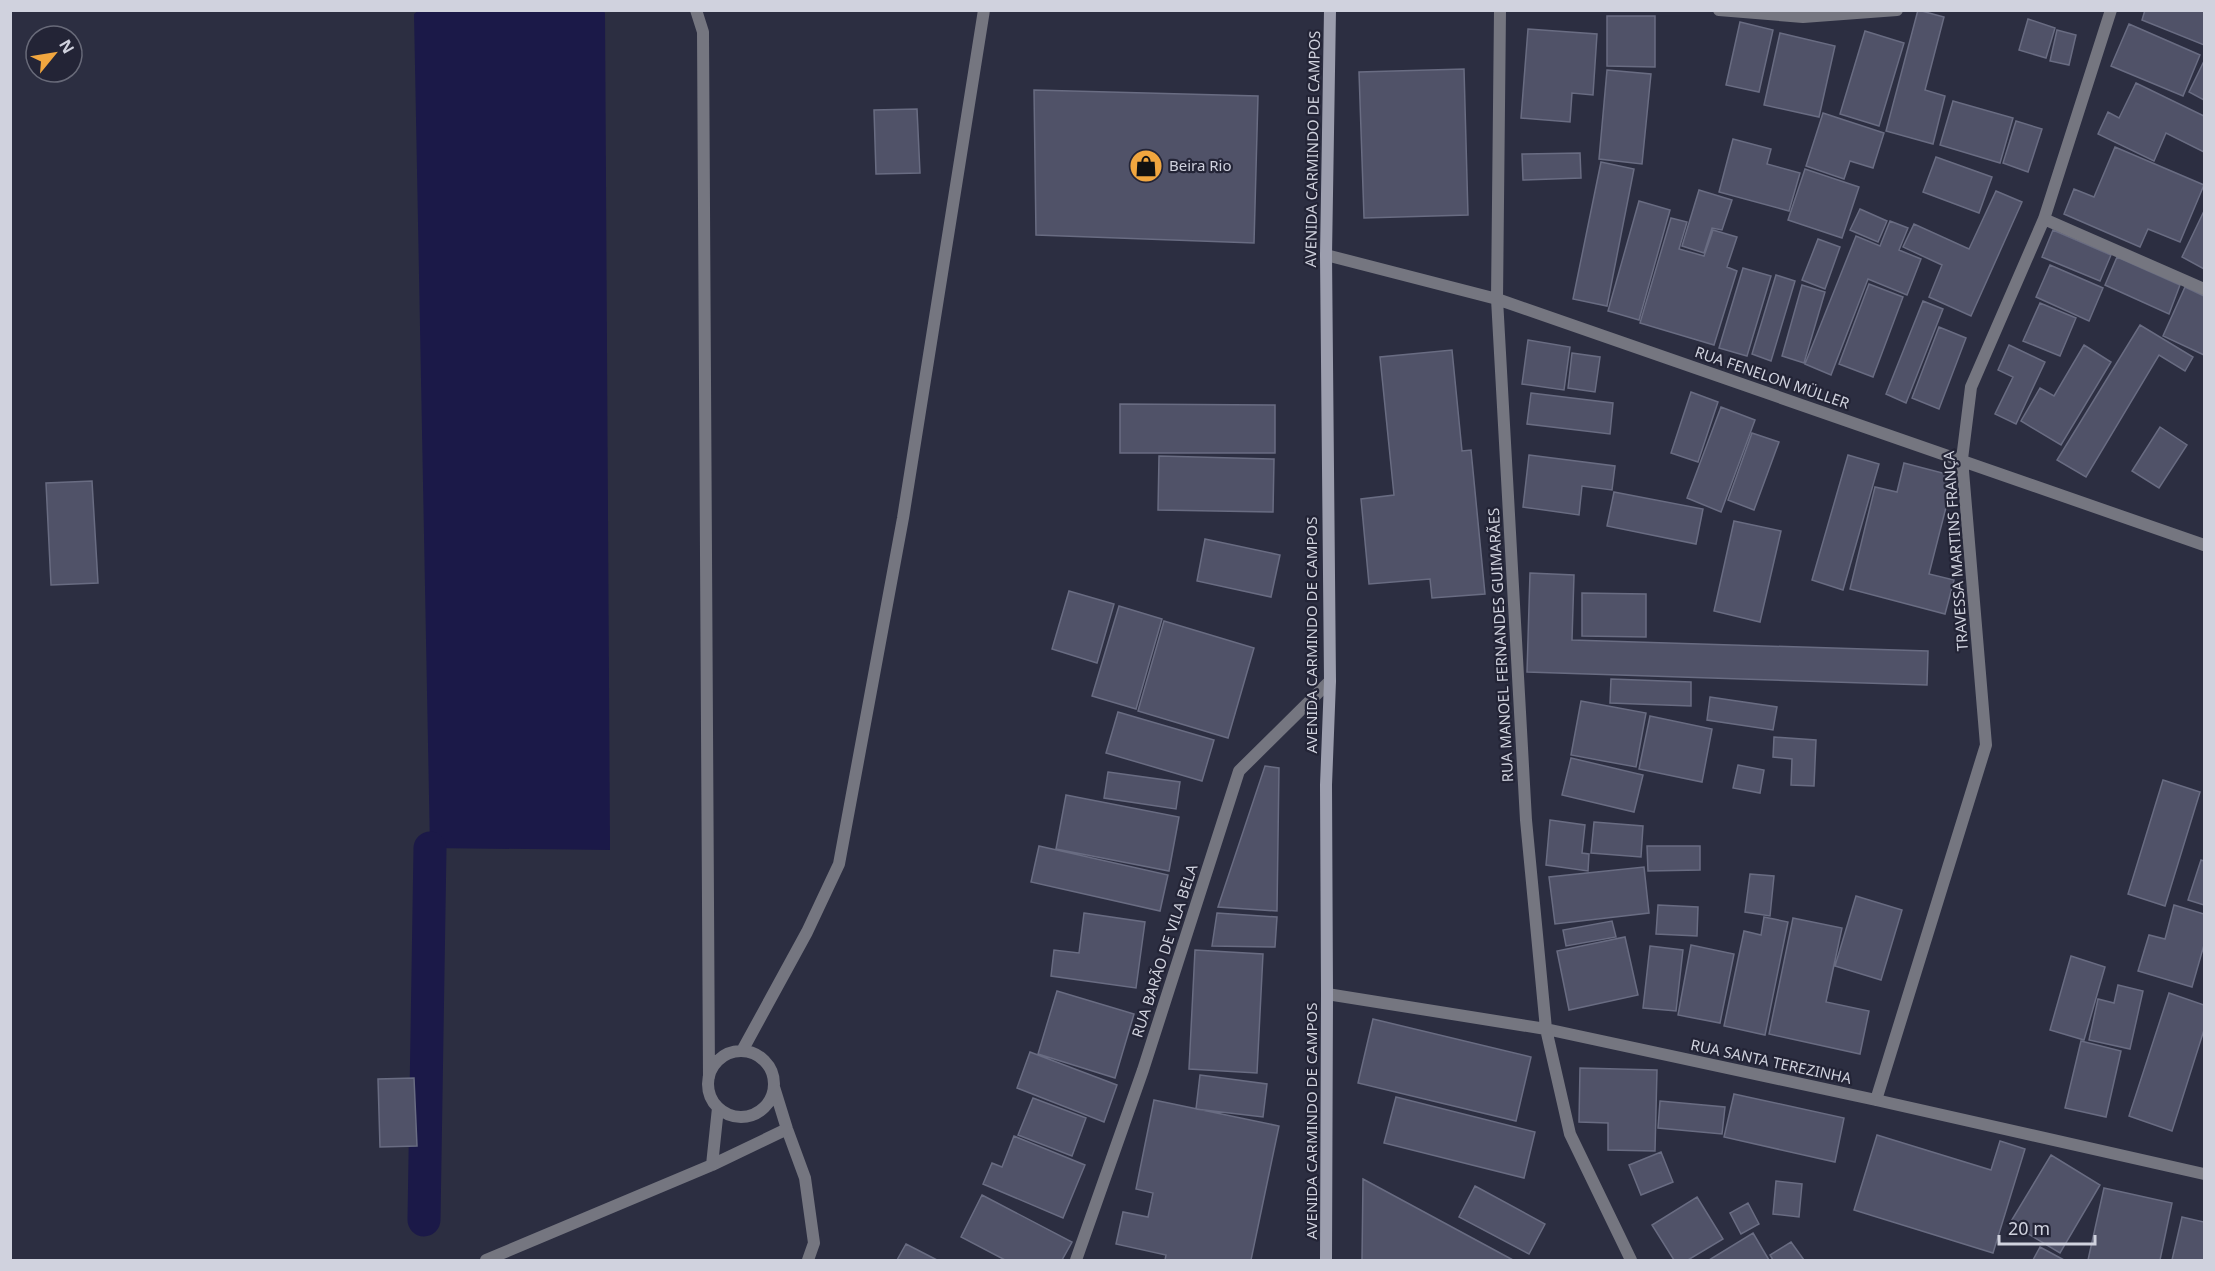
<svg xmlns="http://www.w3.org/2000/svg" width="2215" height="1271" viewBox="0 0 2215 1271" font-family="'Noto Sans',sans-serif">
	<style>
		.water { fill: #1b1948 }
		.lines { fill: none; stroke-linecap: round; stroke-linejoin: round }
		.canal { stroke: #1b1948; stroke-width: 33 }
		.building { fill: #505268; stroke: #696c82; stroke-width: 1.5 }
		.service { stroke: #757680; stroke-width: 12 }
		.minor { stroke: #757680; stroke-width: 12 }
		.secondary { stroke: #9c9eae; stroke-width: 12 }
		.labels { text-anchor: middle; stroke-width: 4.5; stroke-linejoin: round; paint-order: stroke }
		.street-label { font-size: 15px; fill: #d0d2de; stroke: #232436 }
		.poi-label { font-size: 15px; fill: #d0d2de; stroke: #232436; text-anchor: start }
	</style>
	<rect width="100%" height="100%" fill="#2c2e41"/>
	<!-- water -->
	<path class="water" d="M419 10H603L605 13 610 850 430 848 414 14Z"/>
	<g class="lines">
		<!-- canal -->
		<path class="canal" d="M424 1220 430 848"/>
	</g>
	<!-- building -->
	<path class="building" d="M1918 10 1944 17 1925 90 1945 96 1933 144 1886 131Z
		M2145 10H2204V45L2142 20Z
		M1607 16H1655V67L1607 66Z
		M2028 19 2055 28 2046 58 2019 50Z
		M1740 22 1773 30 1759 92 1726 85Z
		M2129 24 2200 55 2183 96 2111 66Z
		M1528 29 1597 34 1593 95 1572 93 1570 122 1521 118Z
		M2057 30 2076 35 2069 65 2050 61Z
		M1865 31 1904 43 1879 126 1840 114Z
		M1780 33 1835 46 1819 117 1764 105Z
		M2204 61V100L2189 92Z
		M1464 69 1468 215 1364 218 1359 72Z
		M1607 70 1651 74 1642 164 1599 159Z
		M2136 83 2204 116V152L2166 133 2154 161 2098 134 2108 112 2119 118Z
		M1034 90 1258 96 1254 243 1036 235Z
		M1953 101 2013 118 2000 163 1940 145Z
		M917 109 920 173 876 174 874 110Z
		M1823 113 1884 133 1873 168 1850 161 1844 179 1806 166Z
		M2016 121 2042 129 2028 172 2003 163Z
		M1733 139 1771 149 1767 164 1800 173 1789 211 1719 192Z
		M2115 147 2204 185 2180 242 2148 229 2140 247 2064 214 2074 189 2094 197Z
		M1580 153 1581 178 1523 180 1522 154Z
		M1936 157 1992 177 1979 213 1923 192Z
		M1601 162 1634 169 1607 306 1573 299Z
		M1805 169 1859 187 1842 238 1788 220Z
		M1699 190 1732 200 1722 230 1712 228 1704 253 1682 246Z
		M1996 191 2022 202 1971 316 1929 297 1942 265 1903 247 1914 224 1969 249Z
		M1639 201 1670 210 1639 320 1608 311Z
		M1860 209 1887 221 1878 242 1850 230Z
		M2204 211V269L2182 257Z
		M1671 218 1687 222 1679 249 1704 256 1713 230 1737 237 1727 267 1737 271 1714 345 1640 323Z
		M1890 221 1908 228 1899 250 1921 259 1907 295 1868 279 1831 375 1805 364 1856 236 1880 246Z
		M2053 230 2111 255 2100 281 2042 257Z
		M1818 239 1840 247 1825 289 1802 280Z
		M2117 257 2180 285 2169 314 2105 285Z
		M2050 265 2103 288 2089 321 2036 297Z
		M1743 268 1771 276 1747 356 1719 348Z
		M1776 275 1795 281 1771 361 1752 354Z
		M1869 284 1903 297 1873 377 1839 364Z
		M1802 285 1825 292 1804 363 1782 356Z
		M2185 287 2204 296V355L2163 336Z
		M1923 301 1943 309 1906 403 1886 394Z
		M2040 303 2076 318 2060 356 2023 341Z
		M2140 325 2193 357 2185 371 2159 355 2086 477 2057 460Z
		M1939 327 1966 338 1939 409 1912 398Z
		M1528 340 1570 347 1564 390 1522 384Z
		M2009 345 2045 362 2016 424 1995 414 2013 377 1998 370Z
		M2084 345 2111 362 2061 445 2021 421 2040 388 2054 396Z
		M1452 350 1462 451 1471 450 1485 594 1432 598 1430 579 1369 584 1361 499 1394 495 1380 357Z
		M1572 353 1600 357 1595 392 1568 388Z
		M1691 392 1718 402 1698 462 1671 453Z
		M1531 393 1613 403 1610 434 1527 424Z
		M1120 404 1275 405V453H1120Z
		M1721 407 1755 420 1721 512 1687 498Z
		M2160 427 2187 445 2159 488 2132 471Z
		M1752 433 1779 442 1754 510 1728 500Z
		M1529 455 1615 466 1612 490 1582 486 1579 515 1523 507Z
		M1848 455 1879 464 1843 590 1812 580Z
		M1159 456 1274 459 1273 512 1158 510Z
		M1904 463 1954 476 1929 574 1954 580 1945 614 1850 589 1875 487 1897 492Z
		M92 481 98 583 51 585 46 483Z
		M1614 492 1703 509 1696 544 1607 526Z
		M1734 521 1781 531 1760 622 1714 611Z
		M1205 539 1280 555 1271 597 1197 581Z
		M1530 573 1574 575 1572 640 1928 651 1927 685 1527 672Z
		M1069 591 1114 604 1097 663 1052 649Z
		M1582 593 1646 594V637L1582 636Z
		M1119 606 1162 619 1136 709 1092 696Z
		M1164 621 1254 648 1228 738 1138 711Z
		M1611 679 1691 682V706L1610 703Z
		M1710 697 1777 707 1773 730 1707 720Z
		M1581 701 1646 713 1636 767 1571 755Z
		M1118 712 1214 740 1202 781 1106 753Z
		M1650 716 1712 729 1702 782 1639 769Z
		M1774 737 1816 740 1814 786 1791 785 1792 759 1773 757Z
		M1571 758 1643 775 1634 812 1562 795Z
		M1738 765 1764 770 1760 793 1733 788Z
		M1265 766 1279 768 1277 911 1218 907Z
		M1108 772 1180 782 1176 809 1104 798Z
		M2163 780 2200 792 2165 906 2128 894Z
		M1066 795 1179 817 1169 871 1056 849Z
		M1550 820 1585 825 1582 853 1589 854 1588 871 1546 865Z
		M1594 822 1643 826 1641 857 1591 853Z
		M1039 846 1168 875 1160 911 1031 882Z
		M1647 846H1700V870L1648 871Z
		M2201 860 2204 861V905L2188 900Z
		M1644 867 1649 913 1555 924 1549 877Z
		M1750 874 1774 876 1770 916 1745 912Z
		M1856 896 1902 910 1881 980 1835 966Z
		M1658 905 1698 907 1697 936 1656 934Z
		M2174 905 2204 914V945L2192 987 2138 971 2149 935 2165 939Z
		M1084 913 1145 922 1136 988 1051 976 1054 950 1079 953Z
		M1217 913 1277 917 1275 947 1212 946Z
		M1764 917 1788 922 1765 1035 1724 1026 1744 931 1761 935Z
		M1793 918 1842 928 1826 1002 1869 1011 1860 1054 1769 1034Z
		M1612 921 1616 937 1566 946 1563 930Z
		M1625 937 1638 995 1569 1010 1557 951Z
		M1691 945 1734 954 1720 1023 1678 1015Z
		M1650 946 1683 950 1676 1011 1643 1008Z
		M1195 950 1263 954 1257 1073 1189 1069Z
		M2071 956 2105 967 2084 1040 2050 1030Z
		M2118 985 2143 991 2130 1049 2089 1040 2098 999 2114 1003Z
		M1057 991 1134 1014 1115 1078 1038 1054Z
		M2169 993 2204 1005V1030L2172 1131 2129 1116Z
		M1373 1019 1531 1057 1516 1121 1358 1083Z
		M2081 1041 2121 1051 2106 1117 2065 1108Z
		M1030 1052 1117 1085 1104 1122 1017 1088Z
		M1580 1068 1657 1070 1655 1151 1608 1150V1123L1579 1122Z
		M1200 1075 1267 1084 1263 1117 1196 1109Z
		M414 1078 417 1146 380 1147 378 1079Z
		M1734 1094 1844 1118 1835 1162 1724 1137Z
		M1396 1097 1535 1132 1524 1178 1384 1143Z
		M1033 1098 1086 1118 1072 1156 1018 1135Z
		M1154 1100 1279 1126 1251 1260H1165L1166 1255 1116 1244 1123 1212 1148 1217 1153 1193 1136 1189Z
		M1660 1101 1725 1107 1722 1134 1658 1128Z
		M1877 1135 1991 1170 2000 1141 2025 1149 1993 1253 1854 1210Z
		M1014 1136 1085 1165 1063 1218 983 1184 992 1163 1002 1167Z
		M1661 1152 1673 1182 1641 1195 1629 1165Z
		M2051 1155 2100 1185 2060 1253 2010 1223Z
		M1363 1179 1513 1260H1362Z
		M1776 1181 1802 1184 1799 1217 1773 1214Z
		M1475 1186 1545 1224 1529 1254 1459 1217Z
		M2104 1188 2172 1203 2160 1260H2088Z
		M982 1195 1072 1242 1062 1260H1005L961 1237Z
		M1697 1197 1723 1239 1688 1260H1674L1652 1225Z
		M1748 1203 1759 1224 1741 1234 1730 1213Z
		M2182 1217 2204 1222V1260H2172Z
		M1753 1233 1769 1260H1709Z
		M1791 1242 1804 1260H1773L1770 1255Z
		M906 1244 937 1260H897Z
		M2040 1247 2064 1260H2033Z"/>
	<g class="lines">
		<!-- service -->
		<path class="service" d="M696 10 703 32 709 1077
			M742 1051 807 932 839 864 903 518 984 10
			M708 1084a33 33 0 1 1 66 0a33 33 0 1 1-66 0Z
			M774 1087 787 1129 805 1178 814 1243 808 1260
			M712 1165 718 1108
			M486 1260 712 1165 787 1129"/>
		<!-- minor -->
		<path class="minor" d="M1500 10 1497 299 1526 820 1546 1029 1570 1134 1631 1260
			M1719 10 1803 17 1897 10
			M2044 219 2204 289
			M1326 255 1497 299 2204 545
			M1327 994 1546 1029 1876 1100 2204 1174
			M1876 1100 1986 745 1962 459 1971 387 2044 219 2111 10
			M1076 1260 1143 1070 1239 771 1330 681"/>
		<!-- secondary -->
		<path class="secondary" d="M1326 1260 1327 994 1326 785 1330 681 1326 255 1330 10"/>
	</g>
	<!-- icons -->
	<defs>
		<symbol id="shop-disc" viewBox="-11 -11 22 22"><circle r="9.5" fill="#f1a63f" stroke="#232436"/><path d="M-5-2.5h2.3a2.7 3.5 0 0 1 5.4 0H5L5.5 6h-11ZM-1.5-2.5h3a1.5 2.3 0 0 0-3 0Z" fill="#111"/></symbol>
	</defs>
	<g fill-rule="evenodd">
		<use href="#shop-disc" x="1127" y="147" width="38" height="38"/>
	</g>
	<g class="labels">
		<!-- street labels -->
		<g class="street-label">
			<text transform="translate(1313 149) rotate(-89)" y="5">AVENIDA CARMINDO DE CAMPOS</text>
			<text transform="translate(1772 378) rotate(19)" y="5">RUA FENELON MÜLLER</text>
			<text transform="translate(1956 551) rotate(-94)" y="5">TRAVESSA MARTINS FRANÇA</text>
			<text transform="translate(1312 635) rotate(-90)" y="5">AVENIDA CARMINDO DE CAMPOS</text>
			<text transform="translate(1501 645) rotate(-93)" y="5">RUA MANOEL FERNANDES GUIMARÃES</text>
			<text transform="translate(1165 951) rotate(-72)" y="5">RUA BARÃO DE VILA BELA</text>
			<text transform="translate(1771 1062) rotate(12)" y="5">RUA SANTA TEREZINHA</text>
			<text transform="translate(1312 1121) rotate(-90)" y="5">AVENIDA CARMINDO DE CAMPOS</text>
		</g>
		<!-- poi labels -->
		<g class="poi-label">
			<text x="1169" y="171">Beira Rio</text>
		</g>
	</g>
	<!-- border -->
	<rect width="2215" height="1271" fill="none" stroke="#d0d2de" stroke-width="24"/>
	<!-- north arrow -->
	<g transform="translate(54 54) rotate(60)"><circle r="28" fill="#232436" stroke="#686a79" stroke-width="1.5"/>
	<path d="M0-4.5L10 22L0 15L-10 22Z" fill="#f1a63f"/>
	<text y="-9" font-size="16" font-weight="bold" text-anchor="middle" fill="#d0d2de">N</text>
	</g>
	<!-- scale -->
	<path d="M1999 1235v9h96v-9" fill="none" stroke="#d0d2de" stroke-width="3"/>
	<text x="2008" y="1235" font-size="18" fill="#d0d2de" stroke="#232436" stroke-width="4.5" paint-order="stroke">20 m</text>
</svg>
